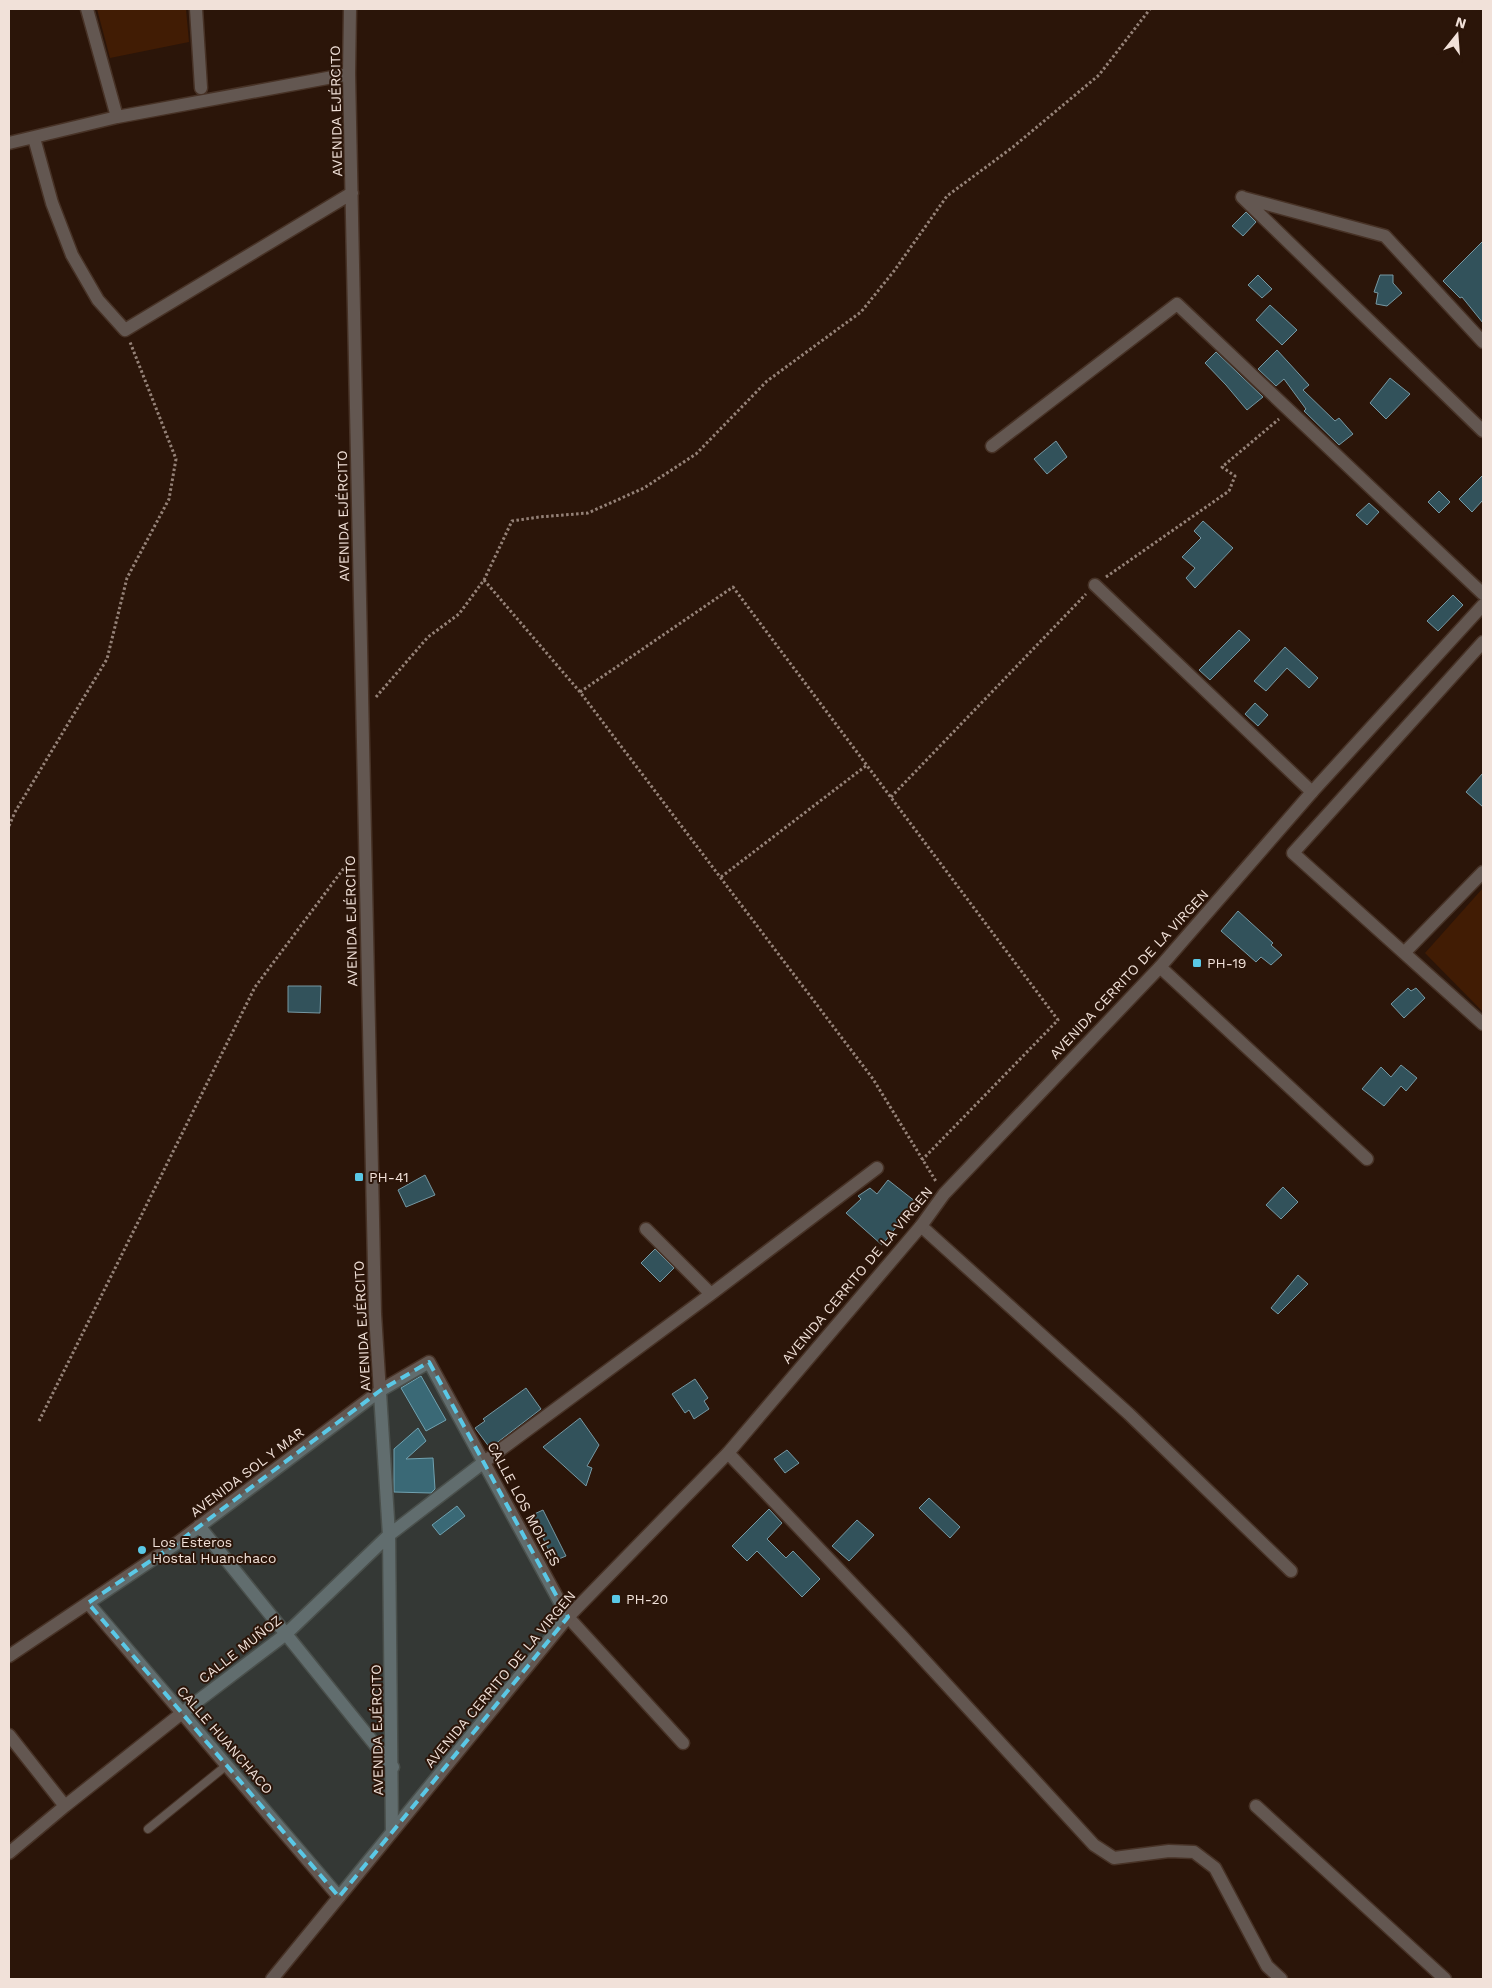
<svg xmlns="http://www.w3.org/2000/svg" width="1492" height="1988" viewBox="0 0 1492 1988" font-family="'Work Sans',sans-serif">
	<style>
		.green { fill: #411c04 }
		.building { fill: #32525b; stroke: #7698a3 }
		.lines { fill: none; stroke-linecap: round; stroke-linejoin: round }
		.service-casing { stroke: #473226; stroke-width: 10 }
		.minor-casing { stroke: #473226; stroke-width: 15 }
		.tertiary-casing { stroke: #473226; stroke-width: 15 }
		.path { stroke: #958278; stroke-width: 3; stroke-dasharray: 2.5 2.5; stroke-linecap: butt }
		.service { stroke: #635751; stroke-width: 8 }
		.minor { stroke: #635751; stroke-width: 12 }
		.tertiary { stroke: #635751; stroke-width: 12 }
		.marked { fill: #5ac8e6; fill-opacity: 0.2; stroke: #5ac8e6; stroke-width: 4; stroke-dasharray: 10 6; stroke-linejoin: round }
		.poi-dot { fill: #5ac8e6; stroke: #2b1509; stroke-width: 2 }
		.labels { text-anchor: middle; stroke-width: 4; stroke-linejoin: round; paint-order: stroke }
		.street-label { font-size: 14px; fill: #f1e1d9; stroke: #2b1509 }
		.poi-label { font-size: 14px; fill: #f1e1d9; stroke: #2b1509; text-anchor: start }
	</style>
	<rect width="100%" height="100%" fill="#2b1509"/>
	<!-- green -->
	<path class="green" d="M97 9H186L189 42 110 58Z
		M1483 888V1012L1425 953Z"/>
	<!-- building -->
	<path class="building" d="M1246 212 1256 222 1243 236 1232 226Z
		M1483 241V323L1462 297 1460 298 1443 281Z
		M1258 275 1272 289 1262 298 1248 285Z
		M1380 275H1393V283L1402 293 1387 306 1376 304 1378 293 1374 292Z
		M1270 305 1297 330 1282 345 1256 320Z
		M1277 350 1309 385 1303 390 1335 421 1339 418 1353 434 1339 445 1304 411 1306 409 1284 379 1276 386 1258 369Z
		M1216 352 1263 397 1247 410 1226 385 1205 363Z
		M1390 378 1410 394 1386 419 1370 403Z
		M1056 441 1067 457 1047 474 1034 459Z
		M1483 475V500L1472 512 1459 499Z
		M1439 491 1450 502 1439 513 1428 502Z
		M1369 503 1379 512 1367 525 1356 515Z
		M1203 521 1233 548 1195 588 1186 578 1195 568 1182 557 1201 538 1194 531Z
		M1453 595 1463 605 1438 631 1427 621Z
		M1239 630 1250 640 1210 680 1199 670Z
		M1285 647 1318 678 1309 688 1287 668 1266 691 1254 681Z
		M1255 703 1268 715 1258 726 1245 714Z
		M1483 773V807L1466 792Z
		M1238 911 1273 943 1271 945 1282 955 1271 965 1261 957 1256 962 1221 931Z
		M288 986H321L320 1013 288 1012Z
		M1408 988 1411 991 1416 988 1425 998 1404 1018 1391 1004Z
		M1401 1065 1417 1078 1406 1091 1401 1086 1384 1106 1362 1089 1381 1067 1391 1077Z
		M425 1175 435 1195 406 1207 398 1190Z
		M888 1180 916 1202 882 1245 846 1213 861 1199 858 1196 870 1188 877 1194Z
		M1283 1187 1298 1202 1281 1219 1266 1205Z
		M655 1249 674 1268 660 1282 641 1263Z
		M1298 1275 1308 1284 1278 1314 1271 1308Z
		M421 1376 446 1420 426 1431 401 1388Z
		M695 1379 708 1398 704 1401 709 1409 694 1419 689 1410 685 1413 672 1394Z
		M526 1388 541 1409 490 1448 475 1428 485 1421 483 1419Z
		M580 1418 599 1445 587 1466 592 1468 586 1486 543 1447Z
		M418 1428 426 1441 406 1459 433 1458 435 1489 431 1493 394 1492V1449Z
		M787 1450 799 1463 785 1473 774 1459Z
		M929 1498 960 1527 950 1538 919 1508Z
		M457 1506 465 1516 440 1535 432 1525Z
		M769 1509 782 1523 767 1539 786 1558 793 1551 820 1579 802 1597 757 1551 747 1561 732 1546Z
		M543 1510 566 1556 554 1561 532 1515Z
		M857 1520 874 1535 849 1561 832 1546Z"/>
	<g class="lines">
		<defs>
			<path id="service" d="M148 1829 227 1765"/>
			<path id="minor" d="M87 9 117 117
				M196 9 201 88
				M350 9 349 74 375 1314 389 1535 392 1832
				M34 138 52 203 72 255 98 300 125 330 352 193
				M9 143 117 117 349 74
				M1242 197 1483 431
				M1244 198 1385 236 1483 342
				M992 446 1177 304 1483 594
				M1095 585 1312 792
				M1483 642 1293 853 1483 1024
				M1404 953 1483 872
				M1160 967 1367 1159
				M921 1226 1129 1414 1291 1571
				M646 1229 711 1294
				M728 1453 901 1635 1094 1845 1114 1858 1169 1851 1194 1852 1215 1868 1267 1966 1281 1979
				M199 1526 393 1767
				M88 1603 339 1897
				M9 1656 177 1543 381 1390 429 1362 568 1617 683 1743
				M9 1735 65 1806
				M1256 1806 1445 1979
				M9 1853 65 1806 182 1713 286 1634 389 1535 484 1462 711 1294 877 1168"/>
			<path id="tertiary" d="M272 1979 568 1617 728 1453 921 1226 944 1194 1160 967 1312 792 1483 605"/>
		</defs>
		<!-- service casing -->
		<use href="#service" class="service-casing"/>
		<!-- minor casing -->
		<use href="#minor" class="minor-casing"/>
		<!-- tertiary casing -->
		<use href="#tertiary" class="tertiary-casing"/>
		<!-- path -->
		<path class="path" d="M1106 577 1229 491 1235 476 1222 467 1279 419
			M484 580 580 692 873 1079 937 1183
			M580 692 733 587 1058 1020 922 1160
			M376 697 428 637 459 614 484 580 512 521 539 517 588 513 644 488 696 454 767 381 861 312 894 271 947 196 1013 147 1099 75 1150 9
			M891 797 1086 594
			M9 826 15 812 107 659 127 578 169 499 176 459 130 342
			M721 877 867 765
			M39 1421 255 987 350 860"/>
		<!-- service -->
		<use href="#service" class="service"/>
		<!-- minor -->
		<use href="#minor" class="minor"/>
		<!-- tertiary -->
		<use href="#tertiary" class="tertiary"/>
	</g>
	<!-- marked area -->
	<path class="marked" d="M429 1362 568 1617 339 1897 88 1603 177 1543 381 1390Z"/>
	<!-- markers -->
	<g class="poi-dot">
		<rect x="1192" y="958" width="10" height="10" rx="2.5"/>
		<rect x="354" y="1172" width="10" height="10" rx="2.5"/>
		<circle cx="142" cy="1550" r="5"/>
		<rect x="611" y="1594" width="10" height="10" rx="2.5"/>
	</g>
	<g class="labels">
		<!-- street labels -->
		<g class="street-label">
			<text transform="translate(336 111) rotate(-91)" y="5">AVENIDA EJÉRCITO</text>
			<text transform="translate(343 516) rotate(-91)" y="5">AVENIDA EJÉRCITO</text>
			<text transform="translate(351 921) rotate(-91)" y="5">AVENIDA EJÉRCITO</text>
			<text transform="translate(1129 974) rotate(-47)" y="5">AVENIDA CERRITO DE LA VIRGEN</text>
			<text transform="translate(857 1275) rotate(-50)" y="5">AVENIDA CERRITO DE LA VIRGEN</text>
			<text transform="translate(362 1326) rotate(-93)" y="5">AVENIDA EJÉRCITO</text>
			<text transform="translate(247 1472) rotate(-37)" y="5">AVENIDA SOL Y MAR</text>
			<text transform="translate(524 1504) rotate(62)" y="5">CALLE LOS MOLLES</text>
			<text transform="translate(240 1649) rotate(-38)" y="5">CALLE MUÑOZ</text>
			<text transform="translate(500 1679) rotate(-50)" y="5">AVENIDA CERRITO DE LA VIRGEN</text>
			<text transform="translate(377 1730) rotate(-91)" y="5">AVENIDA EJÉRCITO</text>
			<text transform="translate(225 1740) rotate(49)" y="5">CALLE HUANCHACO</text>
		</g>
		<!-- poi labels -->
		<g class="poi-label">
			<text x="1207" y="968">PH-19</text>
			<text x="369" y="1182">PH-41</text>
			<text x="152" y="1547">Los Esteros<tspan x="152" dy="16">Hostal Huanchaco</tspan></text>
			<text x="626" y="1604">PH-20</text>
		</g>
	</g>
	<!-- border -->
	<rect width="1492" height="1988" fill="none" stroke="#f1e1d9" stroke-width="20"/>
	<!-- north arrow -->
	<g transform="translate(1457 35) rotate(17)" stroke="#2b1509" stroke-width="4" paint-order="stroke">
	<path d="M0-4L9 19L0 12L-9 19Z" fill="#f1e1d9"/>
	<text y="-8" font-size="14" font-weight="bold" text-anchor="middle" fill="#f1e1d9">N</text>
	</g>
</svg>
